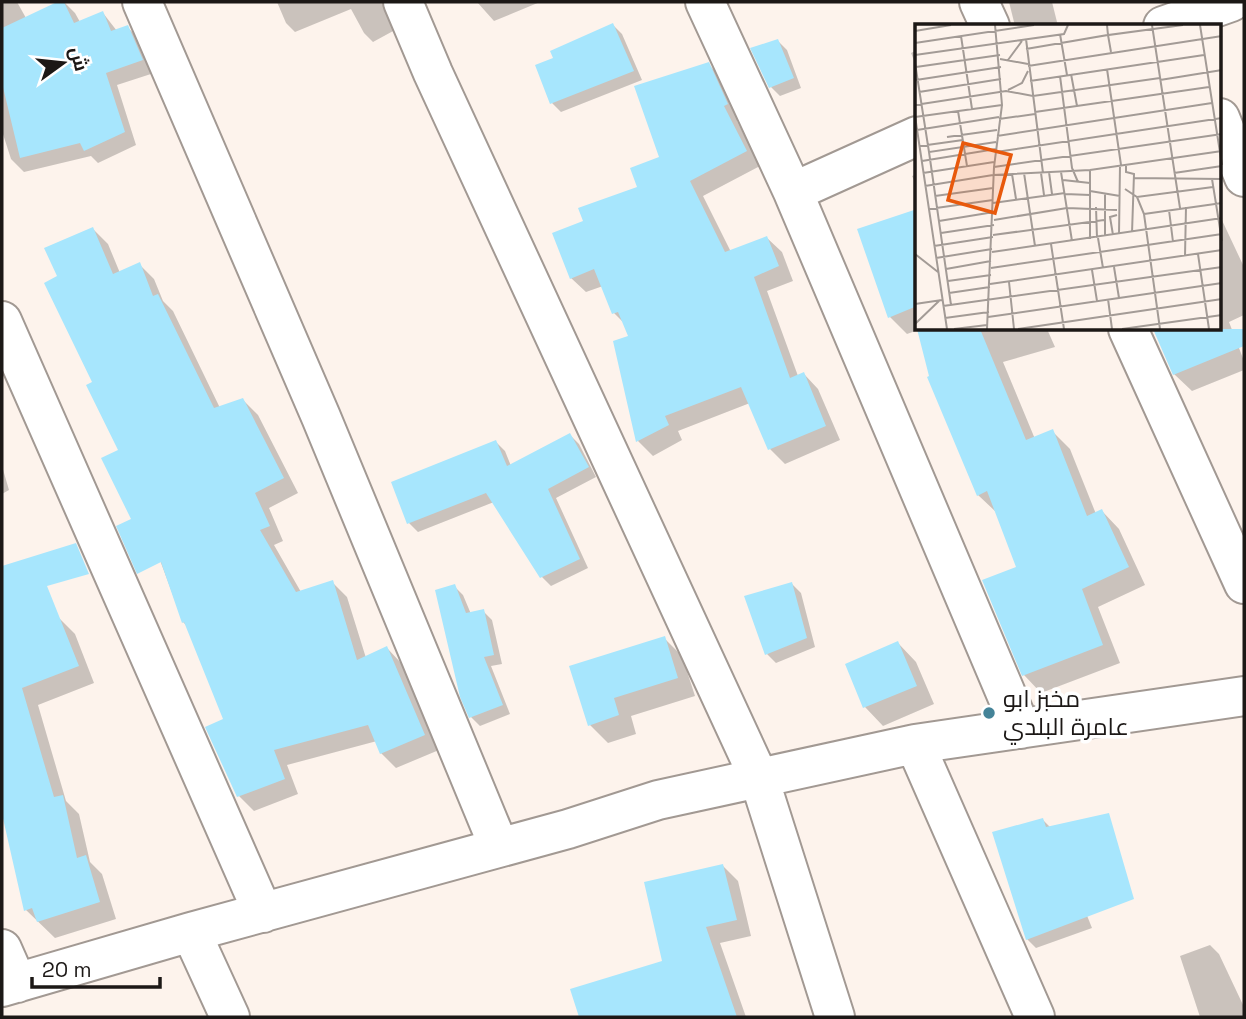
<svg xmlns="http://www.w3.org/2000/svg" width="1246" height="1019" viewBox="0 0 1246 1019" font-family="'Space Grotesk',Cairo,sans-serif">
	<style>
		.shadow { fill: #0003 }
		.building { fill: #a7e6fd }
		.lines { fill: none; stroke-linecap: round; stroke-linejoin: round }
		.minor-casing { stroke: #a29993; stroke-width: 42 }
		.minor { stroke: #fff; stroke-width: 38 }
		.poi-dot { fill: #448398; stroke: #fff; stroke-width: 2.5 }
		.labels { text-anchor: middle; stroke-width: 7; stroke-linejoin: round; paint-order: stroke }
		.poi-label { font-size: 24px; fill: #1c1816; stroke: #fff; text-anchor: start }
		.inset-road { fill: none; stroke: #a39b96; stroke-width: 2 }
		.view { fill: #e8590c; fill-opacity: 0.15; stroke: #e8590c; stroke-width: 3.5 }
		.inset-edge { fill: none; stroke: #1c1816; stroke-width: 3.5 }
	</style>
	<rect width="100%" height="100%" fill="#fdf3ec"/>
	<!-- shadow -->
	<path class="shadow" d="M2 2H17L26 18 64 2 75 13 80 22 103 13 117 31 128 28 141 40 154 73 117 85 136 145 98 163 91 156 24 172 11 159 2 131Z
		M277 2H385L395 30 373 42 364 33 351 9 295 32 286 23Z
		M477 2H540L494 21Z
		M1009 2H1052L1058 26H1015Z
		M613 25 622 34 642 80 561 112 552 103 556 59Z
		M778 41 787 50 801 88 780 96 771 87Z
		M917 50V68L911 53Z
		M708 64 723 79 742 119 737 121 760 166 703 196 731 252 767 238 782 252 793 281 767 291 798 376 804 374 818 389 840 440 785 464 770 449 750 403 678 431 682 440 653 456 638 441 615 342 631 337 626 325 614 313 603 286 586 292 571 278 585 222 639 188 661 158Z
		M917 174V186L912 176Z
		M917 210V329H1047L1055 347 1003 362 1035 439 1052 431 1070 449 1096 514 1102 511 1119 529 1145 585 1098 607 1120 663 1041 693 1024 675 984 581 1019 568 996 512 978 495 918 330 907 334 890 317Z
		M1220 216 1244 267V315L1229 322 1244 361V370L1192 391 1174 374 1154 329H1220Z
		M93 229 108 244 120 273 139 264 154 279 163 301 173 311 220 408 243 400 258 415 298 493 269 508 283 541 274 545 301 592 332 582 347 597 366 658 387 648 401 663 439 750 396 768 381 753 377 741 287 765 298 794 254 811 239 796 225 720 188 627 183 622 94 383 59 277Z
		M570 435 579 444 596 477 556 498 588 568 551 586 542 577 494 502 418 532 409 523 393 483 496 442 505 451 511 466Z
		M2 466 9 490 2 494Z
		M792 584 801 593 815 647 776 663 767 654Z
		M454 586 463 595 471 614 483 611 492 620 502 664 491 666 510 714 480 726 471 717Z
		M58 617 75 634 94 683 38 705 66 801 79 814 90 862 102 874 116 919 55 938 26 910 2 807V640Z
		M664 638 682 656 695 696 631 716 636 734 608 743 590 725Z
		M898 643 916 662 934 704 883 726 865 707 847 665Z
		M1043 820 1052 829 1056 838 1092 928 1036 948 1027 939Z
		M722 865 738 881 751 936 720 943 746 1017H580L572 990 664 962Z
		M1210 945 1219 954 1244 1007V1017H1200L1180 956Z"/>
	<!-- building -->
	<path class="building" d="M57 2H64L74 23 103 11 111 31 128 25 143 60 106 73 125 132 84 151 80 143 20 158 2 83V28Z
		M613 23 634 71 550 104 535 65 553 58 550 51Z
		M778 39 794 78 769 88 750 48Z
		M709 62 728 104 724 106 747 151 690 181 725 252 767 236 779 266 754 277 790 378 804 372 826 426 768 450 741 387 665 416 669 425 636 442 613 341 628 336 618 312 612 314 594 269 570 279 552 233 583 221 578 208 637 187 630 168 659 157 634 86Z
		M917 209V306L888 318 857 229Z
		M93 227 113 274 140 262 153 296 158 294 214 408 243 398 284 478 255 493 270 526 260 530 296 592 333 580 357 660 387 646 425 735 380 754 368 725 274 750 285 779 237 797 205 727 223 719 184 622 182 623 161 562 137 574 116 526 131 519 101 458 118 450 86 385 92 382 44 283 57 276 44 248Z
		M917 329H980L1026 440 1053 429 1087 516 1102 509 1129 567 1082 589 1103 645 1022 676 982 580 1016 567 987 491 977 496 927 377 929 376Z
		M1153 329H1244V346L1173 375Z
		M570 433 589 467 548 489 580 559 540 578 486 493 407 524 391 482 496 440 507 466Z
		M76 543 89 574 47 586 79 666 22 688 54 797 63 795 77 858 86 855 100 902 37 922 32 908 24 911 2 814V566Z
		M792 582 807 638 765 655 744 596Z
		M455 584 466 613 484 609 494 655 484 657 503 705 469 718 460 697 435 590Z
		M665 636 678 678 614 698 619 715 588 726 569 666Z
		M898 641 917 686 863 708 845 664Z
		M1109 813 1134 899 1026 940 992 832 1043 818 1046 827Z
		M723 864 737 920 706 927 737 1017H579L570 989 662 961 644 882Z"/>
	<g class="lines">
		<defs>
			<path id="minor" d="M142 2 321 417 499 847
				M403 2 433 73 759 778 835 1017
				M705 2 793 192 1021 729
				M979 2 990 26
				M1163 26 1231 2
				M1220 118 1244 177
				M793 192 917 136
				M2 321 263 913
				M1128 329 1244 584
				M915 744 1035 1017
				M191 932 230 1017
				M2 949 17 983
				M2 987 191 932 568 829 658 800 915 744 1244 696"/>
		</defs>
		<!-- minor casing -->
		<use href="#minor" class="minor-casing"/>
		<!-- minor -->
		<use href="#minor" class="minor"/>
	</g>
	<!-- markers -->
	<circle class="poi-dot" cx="989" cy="713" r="7"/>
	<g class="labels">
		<!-- poi labels -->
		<g class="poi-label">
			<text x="1003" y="707">مخبز ابو<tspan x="1003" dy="28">عامرة البلدي</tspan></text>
		</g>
	</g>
	<!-- overview -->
	<g transform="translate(915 24)">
		<rect width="306" height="306" fill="#fdf3ec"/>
		<path class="inset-road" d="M192 1 193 11 268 1M237 1 265 184M285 1 307 141M0 7 36 1M145 10 152 51M46 12 57 85M111 15 128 149M0 19 119 1M111 25 193 11 196 28M0 31 149 10 153 1M85 35 113 40M93 36 107 17M0 39 14 128M113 42 307 12M1 43 85 31M192 45 206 141M156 50 162 82M145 52 157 144 163 158M1 56 86 43M245 56 307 46M115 57 289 31M93 66 107 59 113 47M4 68 86 55M0 81 91 67 118 72 245 54M43 87 52 142M120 88 294 63M0 92 32 305M0 93 87 81M84 95 120 90M2 106 84 93M82 112 297 79M32 113 82 106M5 122 48 116M81 128 307 94M7 137 81 125M211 141V148L219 150 217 209M79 143 307 110M134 148 137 170M146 148 157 217M8 149 79 138M109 149 120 222M126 149 129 171M259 149 307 142M97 150 101 175M219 154 307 155M297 155 307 217M148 156 175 159M10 162 78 151 175 146 307 127M210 165 222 173 298 163M175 167 205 172M150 170 175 171M190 170V213M20 172 78 164M222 173 229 190 245 305M78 179 150 169M181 183 182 214M14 185 78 176M254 186 258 218M229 190 307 179M79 196 152 184 202 186M24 197 79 188M26 209 79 201M204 210 205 141M78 211 189 196M198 211 195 193 202 191M183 214 188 244M175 215V146M136 220 149 305M19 222 78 213M77 228 307 194M0 230 23 248M283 230 294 305M270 232 271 183M21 234 77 225M199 243 204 274M76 244 307 210M31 245 76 237M177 246 182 277M33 257 76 251M94 258 99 305M75 260 307 226M34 269 75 263M193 275 197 305M0 280 27 276M36 281 14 128 81 118M28 282 307 243M73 293 307 259M30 294 74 288M0 300 25 276M39 305 72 301M72 305 79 143 87 81 80 1M103 305 307 275M207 305 307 291"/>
		<path class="view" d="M48 119 96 131 80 189 33 176Z"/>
		<rect width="306" height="306" class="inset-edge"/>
	</g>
	<!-- border -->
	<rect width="1246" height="1019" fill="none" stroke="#1c1816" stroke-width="7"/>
	<!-- north arrow -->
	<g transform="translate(63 63) rotate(75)" stroke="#ffffff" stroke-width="5" paint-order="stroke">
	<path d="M0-5L12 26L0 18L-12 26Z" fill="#1c1816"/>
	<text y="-10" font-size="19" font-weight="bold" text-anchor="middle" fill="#1c1816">ش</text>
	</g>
	<!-- scale -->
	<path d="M32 977v10h128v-10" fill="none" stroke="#1c1816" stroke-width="3.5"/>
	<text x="42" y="977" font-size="21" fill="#1c1816" stroke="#ffffff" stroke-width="5" paint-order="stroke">20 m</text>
</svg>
